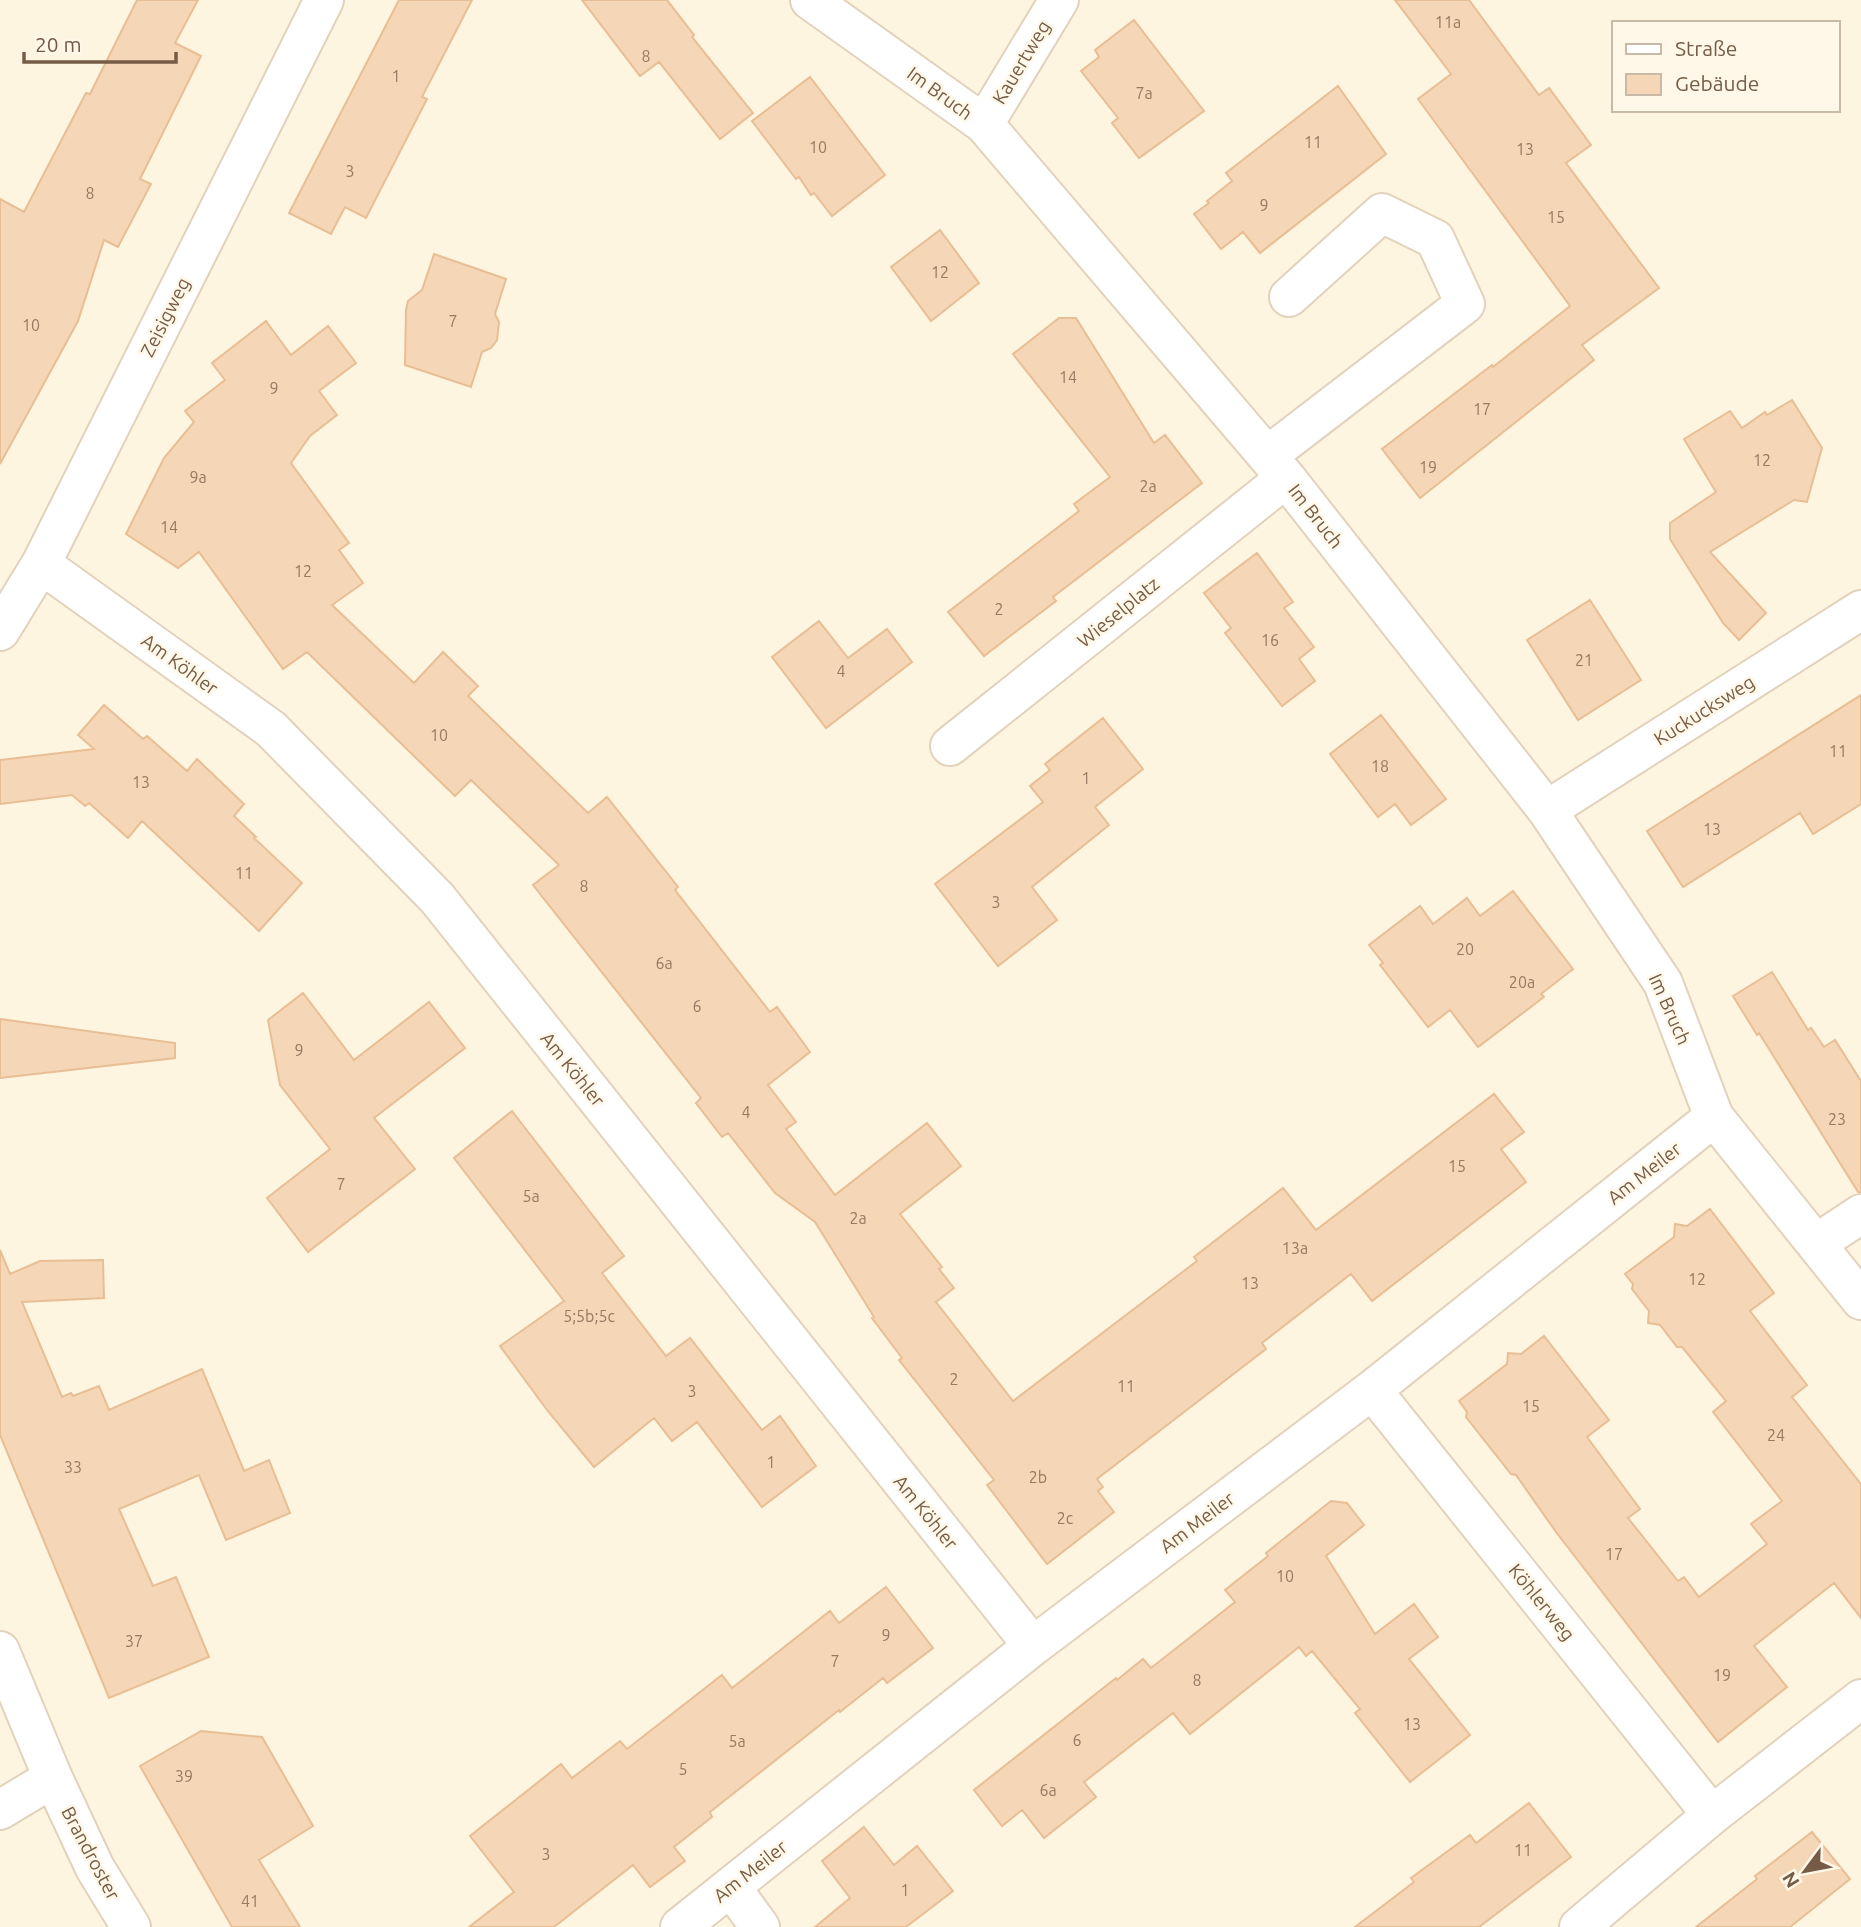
<svg xmlns="http://www.w3.org/2000/svg" width="1861" height="1927" viewBox="0 0 1861 1927" font-family="Ubuntu,sans-serif">
	<style>
		.building { fill: #f5d6b6; stroke: #e8be95; stroke-width: 2 }
		.lines { fill: none; stroke-linecap: round; stroke-linejoin: round }
		.minor-casing { stroke: #e2d2bb; stroke-width: 42 }
		.minor { stroke: #fff; stroke-width: 38 }
		.labels { text-anchor: middle; stroke-width: 5; stroke-linejoin: round; paint-order: stroke }
		.number-label { font-size: 16px; fill: #967a62 }
		.street-label { font-size: 19px; fill: #765c46; stroke: #fff8e8 }
	</style>
	<rect width="100%" height="100%" fill="#fef5e0"/>
	<!-- building -->
	<path class="building" d="M137 0H198L175 43 201 56 140 179 151 184 118 247 104 240 78 321 0 464V199L24 212 86 93 90 94Z
		M399 0H472L422 97 427 99 366 218 345 207 331 234 289 213Z
		M582 0H667L694 35 692 37 753 113 720 139 659 62 640 76Z
		M1395 0H1469L1539 95 1549 88 1591 145 1566 163 1659 288 1582 345 1594 360 1420 498 1382 449 1492 365 1493 367 1570 306 1418 99 1451 74Z
		M1134 20 1204 111 1139 158 1112 123 1118 118 1081 71 1099 57 1095 50Z
		M810 77 885 175 832 216 814 193 811 195 799 177 796 179 752 121Z
		M1338 86 1386 154 1260 253 1243 232 1221 249 1194 214 1209 203 1207 201 1232 181 1226 173Z
		M940 230 979 283 931 321 891 267Z
		M434 254 506 279 495 314 499 322 497 340 491 348 482 352 471 387 405 365 406 310 408 301 422 290Z
		M1059 318H1076L1154 443 1165 435 1202 483 1053 597 1056 601 984 656 948 612 1079 511 1074 504 1110 477 1013 354Z
		M266 321 291 355 328 326 356 363 319 391 337 415 310 436 291 463 349 543 339 550 363 583 332 605 414 683 443 652 478 686 468 696 588 813 607 797 678 887 675 890 770 1012 777 1007 810 1052 768 1085 796 1122 786 1129 835 1195 927 1123 961 1166 900 1214 942 1267 939 1269 954 1288 936 1302 1013 1401 1197 1261 1194 1257 1283 1188 1316 1230 1494 1094 1524 1132 1501 1149 1526 1182 1372 1301 1351 1274 1262 1343 1266 1349 1097 1479 1103 1487 1098 1491 1114 1512 1047 1564 987 1485 994 1480 899 1360 902 1358 872 1318 874 1317 815 1222 775 1193 728 1133 722 1137 696 1103 701 1098 533 885 559 865 471 780 455 796 307 652 283 669 199 552 178 568 126 534 164 458 194 422 185 411 225 380 212 363Z
		M1792 400 1822 448 1807 502 1794 500 1710 552 1766 613 1739 640 1723 623 1670 539V523L1716 492 1684 439 1730 411 1742 428 1765 412 1767 415Z
		M1257 553 1293 602 1284 608 1314 647 1299 659 1315 681 1282 706 1225 633 1231 628 1204 593Z
		M1590 600 1641 680 1578 720 1527 640Z
		M819 621 848 658 887 629 912 662 826 728 772 657Z
		M1861 695V804L1813 834 1800 813 1683 887 1647 831Z
		M104 705 143 739 147 736 187 771 197 759 244 804 234 816 256 837 254 838 302 883 259 931 142 821 128 838 89 803 85 806 72 795 0 804V760L94 749 78 735Z
		M1381 715 1446 799 1411 825 1395 804 1378 817 1330 754Z
		M1103 718 1143 769 1095 807 1109 825 1032 887 1057 920 998 966 935 884 1043 802 1030 786 1050 770 1045 764Z
		M1513 891 1573 969 1541 994 1544 997 1478 1047 1450 1010 1428 1027 1380 965 1383 963 1369 945 1420 906 1433 924 1467 898 1480 916Z
		M1772 972 1808 1030 1811 1028 1824 1047 1835 1040 1861 1081V1192H1858L1759 1033 1757 1035 1733 996Z
		M303 993 354 1060 429 1002 465 1048 374 1118 415 1169 308 1252 267 1198 330 1149 280 1085 268 1020Z
		M0 1019 175 1043V1058L0 1078Z
		M512 1111 624 1256 602 1273 666 1356 690 1338 762 1430 780 1416 816 1466 762 1507 697 1422 672 1441 654 1418 594 1467 547 1410 500 1346 564 1301 454 1158Z
		M1710 1209 1774 1293 1750 1311 1807 1385 1792 1397 1861 1484V1618L1834 1583 1754 1646 1787 1687 1718 1742 1556 1532 1516 1475 1511 1474 1466 1417 1467 1412 1459 1401 1507 1364 1508 1353 1521 1354 1544 1336 1609 1420 1587 1437 1640 1509 1628 1518 1678 1581 1684 1577 1699 1597 1767 1544 1751 1524 1782 1501 1713 1412 1726 1401 1682 1347H1677L1660 1325 1648 1323 1649 1311 1632 1289 1633 1284 1625 1274 1674 1237 1675 1224 1687 1226Z
		M0 1250 10 1274 40 1261 103 1260 104 1298 22 1302 62 1397 71 1393 73 1396 99 1386 109 1410 202 1369 244 1471 269 1460 290 1513 226 1540 199 1475 119 1509 153 1586 176 1577 209 1657 109 1698 0 1435Z
		M1331 1501 1347 1503 1364 1525 1326 1556 1375 1634 1414 1604 1438 1637 1409 1659 1470 1735 1410 1782 1355 1713 1360 1709 1312 1651 1306 1656 1299 1647 1190 1734 1173 1713 1084 1782 1096 1797 1044 1838 1022 1810 1002 1826 974 1790 1116 1678 1117 1680 1143 1659 1151 1668 1235 1602 1225 1590 1268 1556 1266 1553Z
		M886 1587 933 1648 887 1683 883 1678 840 1712 839 1710 710 1812 712 1817 674 1847 685 1861 650 1887 633 1865 554 1927H469L514 1892 470 1836 561 1764 572 1778 620 1741 627 1749 722 1675 732 1688 830 1611 839 1623Z
		M201 1731 262 1737 313 1826 259 1860 300 1927H232L140 1766Z
		M1529 1803 1571 1857 1479 1927H1355L1414 1882 1411 1878 1470 1835 1476 1843Z
		M864 1827 894 1865 917 1846 953 1891 906 1927H815L850 1898 822 1861Z
		M1812 1832 1850 1879 1790 1927H1696L1757 1879 1755 1876Z"/>
	<g class="lines">
		<defs>
			<path id="minor" d="M810 0 984 124 1286 478 1547 810 1663 983 1714 1117 1861 1300
				M984 124 1059 0
				M1267 456 1465 304 1435 239 1382 213 1289 297
				M41 564 271 729 437 898 1033 1646
				M0 631 41 564 324 0
				M950 746 1286 478
				M1547 810 1861 610
				M1817 1243 1861 1214
				M1372 1390 1712 1815
				M0 1651 53 1778 95 1868 131 1927
				M0 1810 53 1778
				M731 1887 760 1927
				M680 1927 1033 1646 1372 1390 1714 1117
				M1579 1927 1712 1815 1861 1699"/>
		</defs>
		<!-- minor casing -->
		<use href="#minor" class="minor-casing"/>
		<!-- minor -->
		<use href="#minor" class="minor"/>
	</g>
	<g class="labels">
		<!-- number labels -->
		<g class="number-label">
			<text x="1448" y="28">11a</text>
			<text x="646" y="62">8</text>
			<text x="396" y="82">1</text>
			<text x="1144" y="99">7a</text>
			<text x="1313" y="148">11</text>
			<text x="818" y="153">10</text>
			<text x="1525" y="155">13</text>
			<text x="350" y="177">3</text>
			<text x="90" y="199">8</text>
			<text x="1264" y="211">9</text>
			<text x="1556" y="223">15</text>
			<text x="940" y="278">12</text>
			<text x="453" y="327">7</text>
			<text x="31" y="331">10</text>
			<text x="1068" y="383">14</text>
			<text x="274" y="394">9</text>
			<text x="1482" y="415">17</text>
			<text x="1762" y="466">12</text>
			<text x="1428" y="473">19</text>
			<text x="198" y="483">9a</text>
			<text x="1148" y="492">2a</text>
			<text x="169" y="533">14</text>
			<text x="303" y="577">12</text>
			<text x="999" y="615">2</text>
			<text x="1270" y="646">16</text>
			<text x="1584" y="666">21</text>
			<text x="841" y="677">4</text>
			<text x="439" y="741">10</text>
			<text x="1838" y="757">11</text>
			<text x="1380" y="772">18</text>
			<text x="1086" y="784">1</text>
			<text x="141" y="788">13</text>
			<text x="1712" y="835">13</text>
			<text x="244" y="879">11</text>
			<text x="584" y="892">8</text>
			<text x="996" y="908">3</text>
			<text x="1465" y="955">20</text>
			<text x="664" y="969">6a</text>
			<text x="1522" y="988">20a</text>
			<text x="697" y="1012">6</text>
			<text x="299" y="1056">9</text>
			<text x="746" y="1118">4</text>
			<text x="1837" y="1125">23</text>
			<text x="1457" y="1172">15</text>
			<text x="341" y="1190">7</text>
			<text x="531" y="1202">5a</text>
			<text x="858" y="1224">2a</text>
			<text x="1295" y="1254">13a</text>
			<text x="1697" y="1285">12</text>
			<text x="1250" y="1289">13</text>
			<text x="589" y="1322">5;5b;5c</text>
			<text x="954" y="1385">2</text>
			<text x="1126" y="1392">11</text>
			<text x="692" y="1397">3</text>
			<text x="1531" y="1412">15</text>
			<text x="1776" y="1441">24</text>
			<text x="771" y="1468">1</text>
			<text x="73" y="1473">33</text>
			<text x="1038" y="1483">2b</text>
			<text x="1065" y="1524">2c</text>
			<text x="1614" y="1560">17</text>
			<text x="1285" y="1582">10</text>
			<text x="886" y="1641">9</text>
			<text x="134" y="1647">37</text>
			<text x="835" y="1667">7</text>
			<text x="1722" y="1681">19</text>
			<text x="1197" y="1686">8</text>
			<text x="1412" y="1730">13</text>
			<text x="1077" y="1746">6</text>
			<text x="737" y="1747">5a</text>
			<text x="683" y="1775">5</text>
			<text x="184" y="1782">39</text>
			<text x="1048" y="1796">6a</text>
			<text x="1523" y="1856">11</text>
			<text x="546" y="1860">3</text>
			<text x="905" y="1896">1</text>
			<text x="250" y="1907">41</text>
		</g>
		<!-- street labels -->
		<g class="street-label">
			<text transform="translate(1021 62) rotate(-59)" y="7">Kauertweg</text>
			<text transform="translate(940 93) rotate(36)" y="7">Im Bruch</text>
			<text transform="translate(165 317) rotate(-63)" y="7">Zeisigweg</text>
			<text transform="translate(1316 516) rotate(52)" y="7">Im Bruch</text>
			<text transform="translate(1118 612) rotate(-39)" y="7">Wieselplatz</text>
			<text transform="translate(180 664) rotate(36)" y="7">Am Köhler</text>
			<text transform="translate(1704 710) rotate(-32)" y="7">Kuckucksweg</text>
			<text transform="translate(1670 1009) rotate(66)" y="7">Im Bruch</text>
			<text transform="translate(573 1069) rotate(51)" y="7">Am Köhler</text>
			<text transform="translate(1644 1173) rotate(-38)" y="7">Am Meiler</text>
			<text transform="translate(926 1512) rotate(51)" y="7">Am Köhler</text>
			<text transform="translate(1197 1522) rotate(-37)" y="7">Am Meiler</text>
			<text transform="translate(1542 1602) rotate(51)" y="7">Köhlerweg</text>
			<text transform="translate(91 1853) rotate(62)" y="7">Brandroster</text>
			<text transform="translate(750 1871) rotate(-38)" y="7">Am Meiler</text>
		</g>
	</g>
	<!-- legend -->
	<rect x="1612" y="21" width="228" height="91" fill="#fff8e8" stroke="#c8baa7" stroke-width="2"/>
	<rect x="1626" y="44" width="35" height="10" fill="#ffffff" stroke="#c8baa7" stroke-width="2"/>
	<text x="1675" y="56" font-size="21" fill="#765c46">Straße</text>
	<rect x="1626" y="74" width="35" height="21" fill="#f5d6b6" stroke="#c8baa7" stroke-width="2"/>
	<text x="1675" y="91" font-size="21" fill="#765c46">Gebäude</text>
	<!-- north arrow -->
	<g transform="translate(1805 1871) rotate(238)" stroke="#fff8e8" stroke-width="5" paint-order="stroke">
	<path d="M0-5L12 26L0 18L-12 26Z" fill="#765c46"/>
	<text y="-10" font-size="19" font-weight="bold" text-anchor="middle" fill="#765c46">N</text>
	</g>
	<!-- scale -->
	<path d="M24 52v10h152v-10" fill="none" stroke="#765c46" stroke-width="3.5"/>
	<text x="35" y="52" font-size="21" fill="#765c46" stroke="#fff8e8" stroke-width="5" paint-order="stroke">20 m</text>
</svg>
